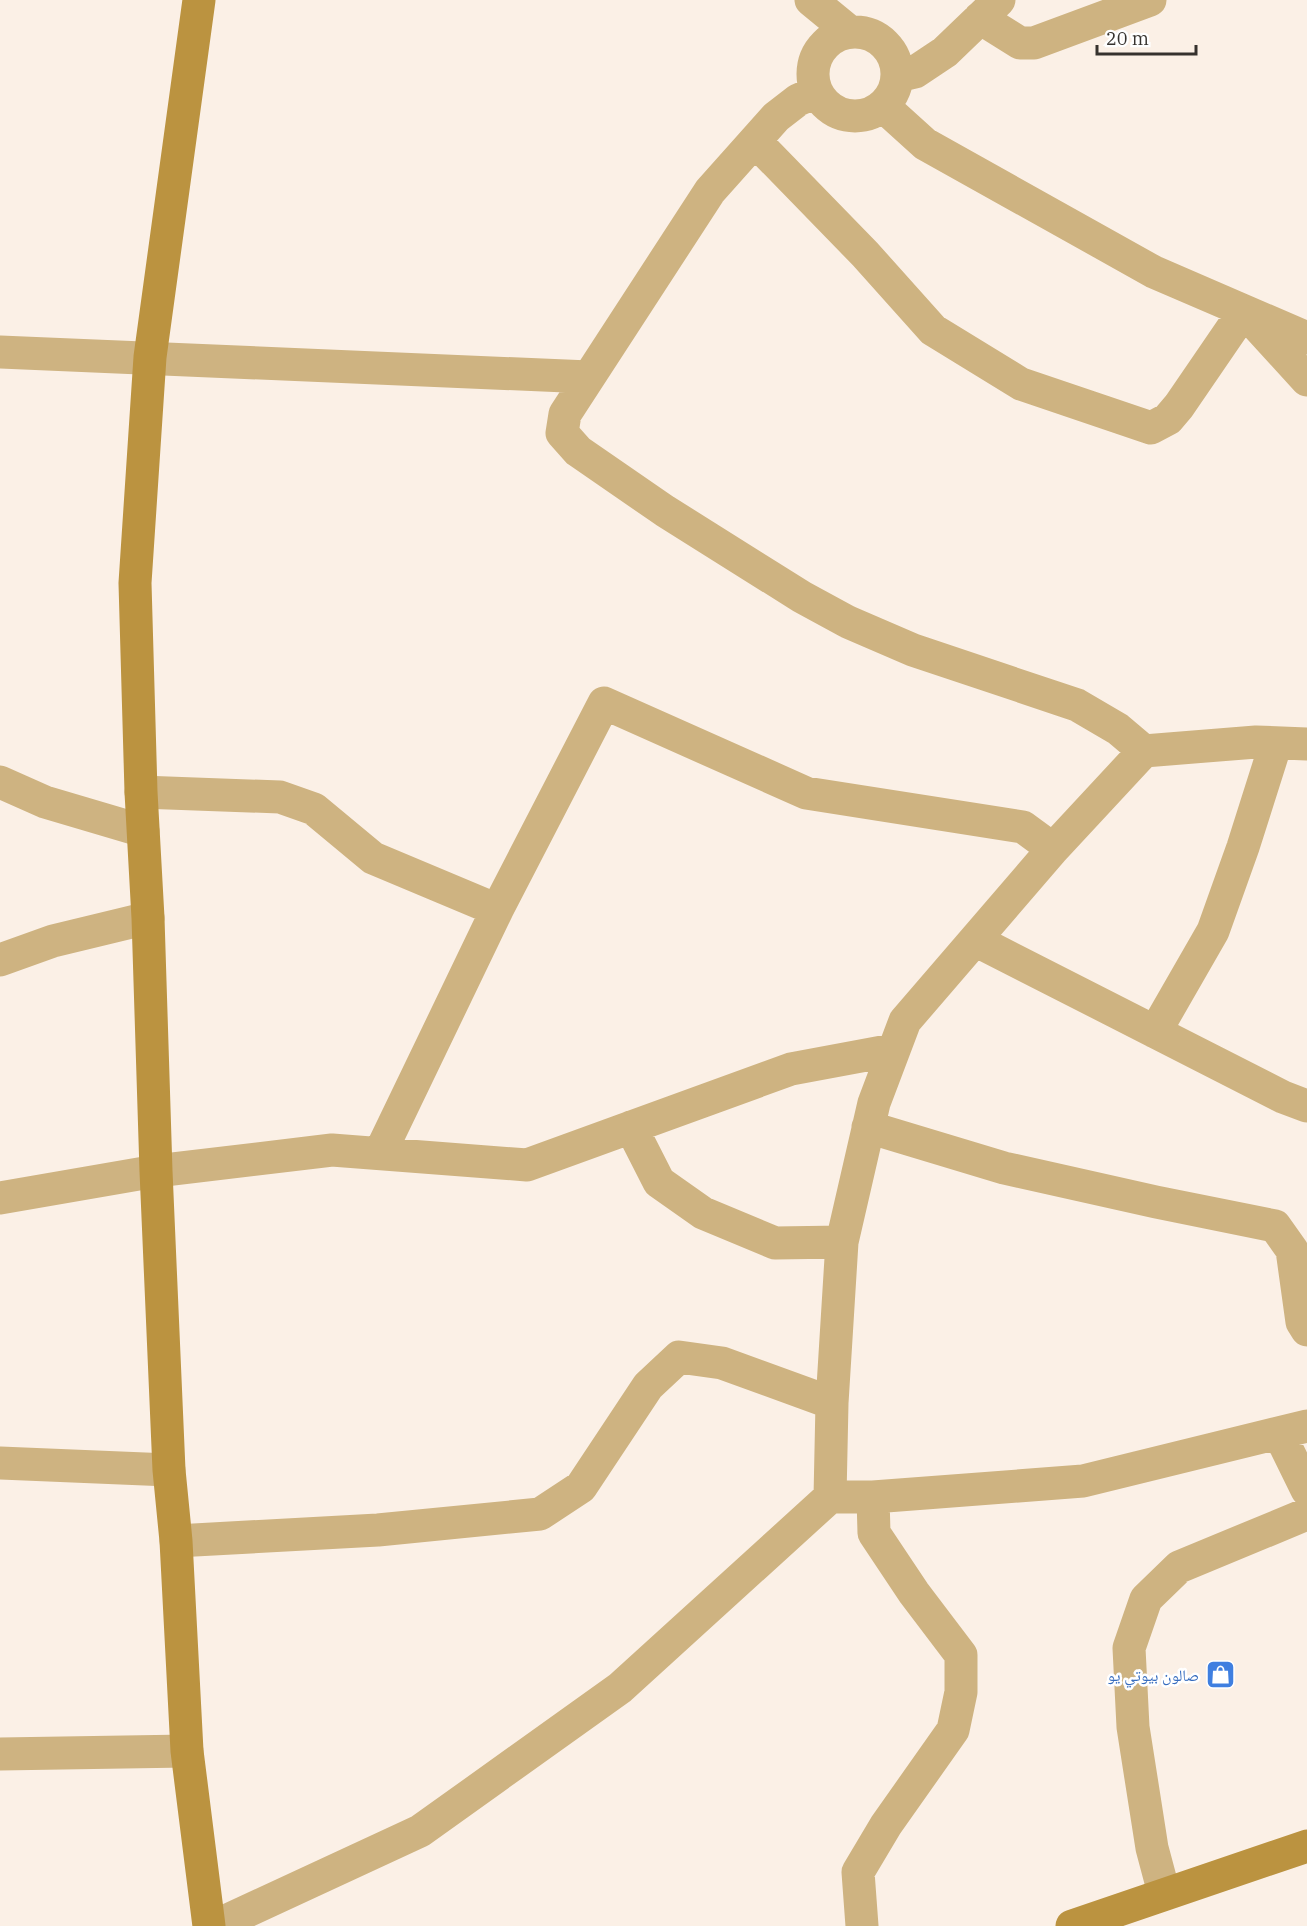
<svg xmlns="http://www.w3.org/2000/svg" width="1307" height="1926" viewBox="0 0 1307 1926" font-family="'IBM Plex Serif','Noto Naskh Arabic',serif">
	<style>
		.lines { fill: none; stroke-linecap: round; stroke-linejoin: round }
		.minor { stroke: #ceb381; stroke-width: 33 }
		.secondary { stroke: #bb9340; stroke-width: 33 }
		.labels { text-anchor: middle; stroke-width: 5; stroke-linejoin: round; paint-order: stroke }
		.shop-label { font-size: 16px; fill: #366cbe; stroke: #fff; text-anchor: end }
	</style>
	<rect width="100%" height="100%" fill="#fbf0e6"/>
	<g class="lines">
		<!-- minor -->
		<path class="minor" d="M811 0 850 32
			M980 18 1020 43H1034L1150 0
			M813 74a42 42 0 1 1 84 0a42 42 0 1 1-84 0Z
			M898 76 915 72 945 52 999 0
			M816 92 798 100 776 117 710 191 565 414 562 433 578 451 665 511 802 597 848 622 913 650 1077 705 1118 729 1144 751
			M883 106 925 144 1154 272 1307 338
			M755 141 865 254 933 330 1021 384 1151 428 1168 419 1179 406 1244 311 1307 380
			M0 352 589 377
			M0 782 45 802 143 831
			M141 792 280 797 314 809 373 858 497 910
			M975 940 1283 1097 1307 1106
			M0 960 53 941 148 918
			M1155 1032 1213 931 1243 847 1276 743
			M631 1127 659 1182 703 1213 775 1243 842 1242
			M868 1127 1004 1168 1156 1202 1275 1226 1292 1250 1302 1322 1307 1330
			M380 1153 497 910 604 703 806 793 1023 827 1053 849
			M0 1198 156 1171 332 1150 527 1165 791 1069 893 1050
			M1279 1433 1307 1490
			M0 1463 169 1470
			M830 1497 832 1403 842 1242 874 1103 905 1021 1053 849 1144 751 1256 742 1307 744
			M176 1541 378 1530 540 1514 581 1487 648 1386 679 1357 722 1363 832 1403
			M0 1754 187 1751
			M1164 1893 1152 1848 1133 1727 1129 1648 1146 1599 1179 1567 1307 1514
			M215 1926 420 1831 620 1688 830 1497H873L1083 1481 1307 1426
			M862 1926 858 1872 886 1825 953 1730 961 1692V1655L914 1593 874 1533 873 1497"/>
		<!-- secondary -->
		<path class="secondary" d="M199 0 150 357 135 583 141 792 148 918 156 1171 169 1470 176 1541 187 1751 209 1926
			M1072 1926 1307 1846"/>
	</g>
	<!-- icons -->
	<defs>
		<symbol id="shop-square" viewBox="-11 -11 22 22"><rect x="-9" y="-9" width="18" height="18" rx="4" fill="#3f7fe0" stroke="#fff"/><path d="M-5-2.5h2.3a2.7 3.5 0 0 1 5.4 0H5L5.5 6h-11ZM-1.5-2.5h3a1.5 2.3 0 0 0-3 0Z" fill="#fff"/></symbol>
	</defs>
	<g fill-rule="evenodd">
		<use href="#shop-square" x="1204" y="1658" width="33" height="33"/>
	</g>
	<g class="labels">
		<!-- shop labels -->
		<g class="shop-label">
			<text x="1199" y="1681">صالون بيوتي يو</text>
		</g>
	</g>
	<!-- scale -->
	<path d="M1097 45v9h99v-9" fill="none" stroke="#36322e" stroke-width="3"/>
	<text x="1106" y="45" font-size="18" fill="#36322e" stroke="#ffffff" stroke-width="4.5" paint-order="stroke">20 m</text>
</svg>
